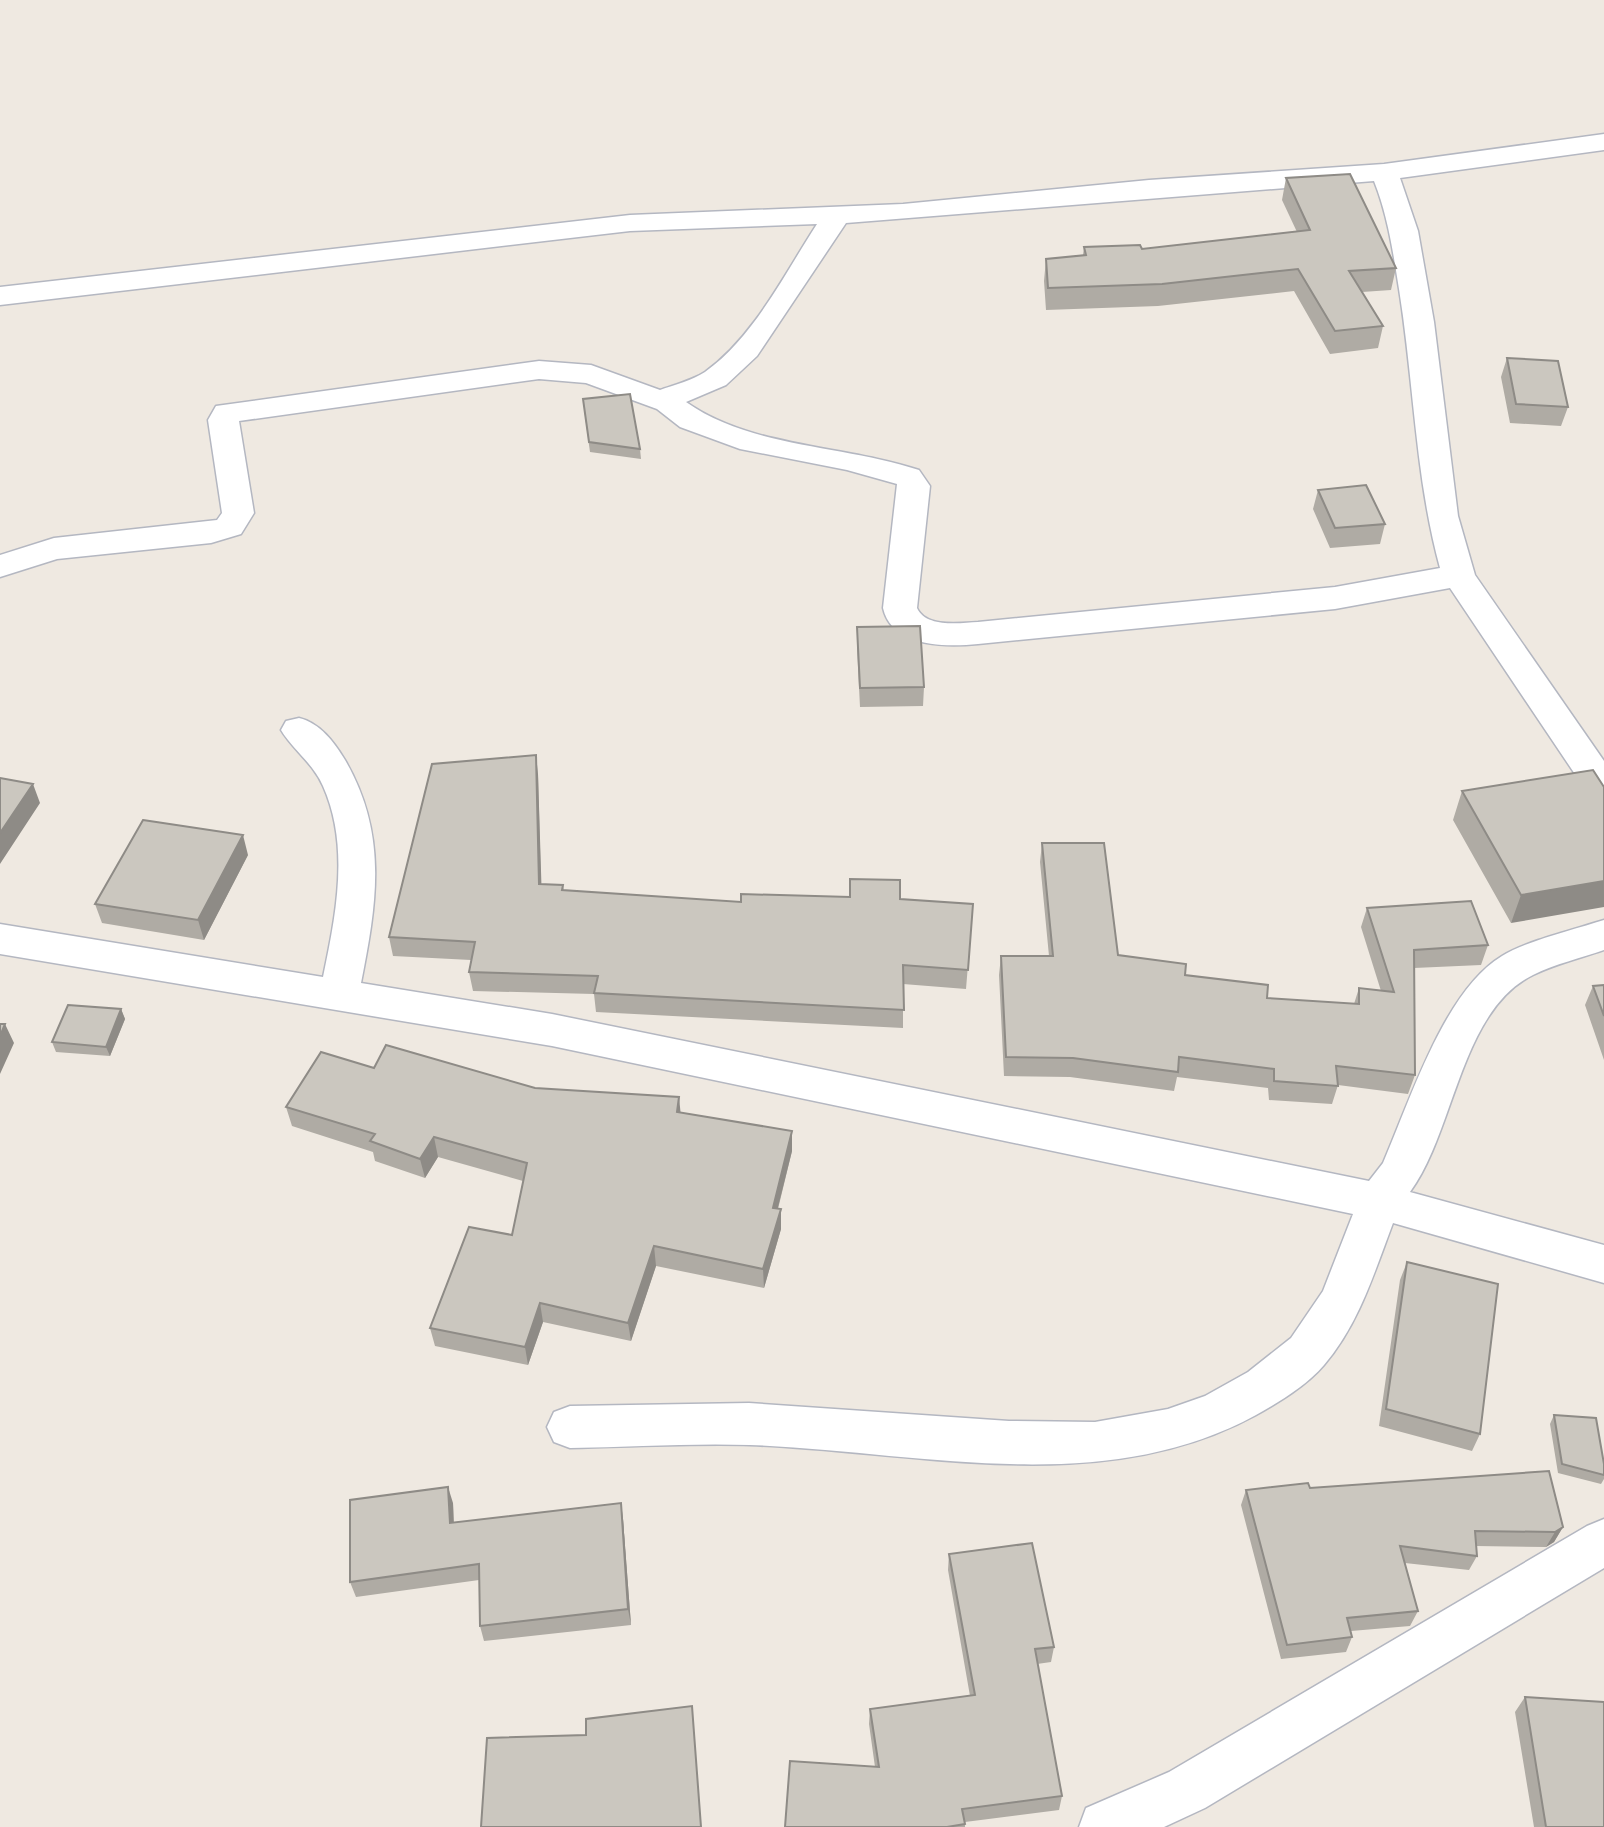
<svg xmlns="http://www.w3.org/2000/svg" width="1604" height="1827" viewBox="0 0 1604 1827" font-family="'Nunito Sans',sans-serif">
	<style>
		.lines { fill: none; stroke-linecap: round; stroke-linejoin: round }
		.minor-casing { stroke: #b4b7c1; stroke-width: 3 }
		.minor { fill: #fff; fill-rule: evenodd }
		.wall { fill: #afaba4 }
		.shaded-wall { fill: #8e8b86 }
		.building { fill: #cbc7bf; stroke: #8e8b86; stroke-width: 2 }
	</style>
	<rect width="100%" height="100%" fill="#efe9e1"/>
	<g class="lines">
		<defs>
			<path id="minor" d="M1604 134V150L1400 178 1418 231 1434 322 1458 516 1475 575 1604 761V802L1591 798 1450 588 1335 609 978 644C946 647 892 648 883 608L897 484 847 470 740 449 680 427 657 409 586 383 539 379 239 421 254 513 241 534 211 543 57 559 0 577V555L54 538 217 520 222 513 208 420 216 406 539 361 591 365 660 390C674 385 693 380 705 372 754 337 785 273 817 224L630 231 0 305V287L630 215 903 204 1149 180 1384 164ZM1374 181C1388 216 1393 252 1399 289 1414 382 1415 477 1440 568L1335 587 978 622C960 623 926 628 917 608L930 486 919 470C844 445 751 448 686 402L726 385 757 356 846 223Z
				M299 718C320 723 334 742 345 760 388 834 377 902 361 983L552 1014 1369 1181 1383 1163C1410 1101 1444 991 1502 956 1526 941 1576 929 1604 920V950C1581 958 1555 964 1533 975 1460 1011 1455 1131 1410 1192L1604 1245V1283L1393 1223C1374 1273 1359 1324 1324 1365 1306 1386 1279 1402 1256 1415 1101 1500 917 1451 750 1445 691 1443 630 1447 570 1448L554 1442 547 1427 554 1412 570 1406 749 1403 1009 1421 1095 1422 1168 1409 1205 1396 1248 1372 1291 1338 1323 1291 1353 1214 552 1046 0 954V924L323 977C336 915 350 846 323 786 313 763 293 750 281 730L286 721Z
				M1604 1519V1568L1205 1808 1164 1827H1079L1086 1808 1169 1772 1587 1526Z"/>
		</defs>
		<!-- minor casing -->
		<use href="#minor" class="minor-casing"/>
		<!-- minor -->
		<use href="#minor" class="minor"/>
	</g>
	<!-- wall -->
	<path class="wall" d="M1286 178 1396 268 1391 290 1362 292 1383 326 1378 348 1330 354 1294 291 1158 306 1046 310 1044 281 1046 259 1083 255 1084 247 1142 249 1297 232 1282 200Z
		M1507 358 1568 407 1561 426 1510 423 1501 377Z
		M584 409 640 449 641 459 590 452Z
		M1318 490 1385 524 1380 544 1330 548 1313 509Z
		M857 627 924 687 923 706 860 707 857 647Z
		M1593 770 1511 923 1453 820 1462 791Z
		M538 774 541 884 563 885 564 891 741 902 900 899 973 904 966 989 903 984V1028L596 1012 594 994 473 991 469 972 471 960 393 956 389 937Z
		M1042 843 1118 955 1267 998 1354 1004 1359 988 1381 991 1361 927 1367 908 1488 945 1481 965 1414 968 1415 1075 1408 1094 1338 1085 1332 1104 1269 1100 1268 1088 1177 1077 1174 1091 1070 1077 1004 1076 999 975 1001 956H1049L1040 862Z
		M248 855 204 940 102 923 95 904Z
		M1604 985V1060L1585 1005 1593 986Z
		M121 1009 125 1019 110 1056 56 1052 52 1042Z
		M374 1068 535 1088 792 1131V1151L778 1209 781 1229 764 1288 656 1266 631 1341 543 1322 528 1365 435 1346 430 1328 512 1235 523 1181 438 1157 425 1178 375 1161 373 1152 292 1126 286 1107Z
		M1407 1262 1480 1434 1472 1451 1379 1426 1400 1280Z
		M1554 1415 1604 1464V1479L1601 1484 1558 1473 1550 1424Z
		M1246 1490 1563 1527 1554 1542 1546 1547 1476 1546 1477 1556 1469 1570 1405 1563 1418 1611 1410 1626 1351 1631 1352 1637 1346 1652 1281 1659 1241 1505Z
		M453 1503 454 1522 623 1519 631 1625 484 1641 480 1626 479 1580 356 1597 350 1582Z
		M949 1554 1054 1647 1051 1662 1037 1664 1062 1796 1059 1810 965 1822V1827H785L875 1767 869 1724 870 1709 970 1696 948 1570Z
		M1525 1697 1604 1827H1534L1515 1712Z"/>
	<!-- shaded-wall -->
	<path class="shaded-wall" d="M536 755 538 774 542 903 539 884Z
		M33 784 40 803 0 864V833Z
		M243 835 248 855 204 940 198 920Z
		M1604 881V907L1511 923 1521 895Z
		M121 1009 125 1019 110 1056 106 1047Z
		M5 1024 14 1043 0 1074V1036Z
		M679 1097 681 1117 677 1112Z
		M792 1131V1151L773 1227V1208Z
		M434 1137 438 1157 425 1178 420 1159Z
		M781 1209V1229L764 1288 763 1269Z
		M654 1246 656 1266 631 1341 628 1323Z
		M540 1303 543 1322 528 1365 525 1347Z
		M448 1487 453 1503 454 1539 450 1523Z
		M621 1503 623 1519 631 1625 628 1609Z
		M1563 1527 1554 1542 1546 1547 1555 1532Z"/>
	<!-- building -->
	<path class="building" d="M1350 174 1396 268 1349 271 1383 326 1335 331 1298 269 1162 284 1048 288 1046 259 1086 255 1084 247 1140 245 1142 249 1310 230 1286 178Z
		M1507 358 1558 361 1568 407 1516 404Z
		M630 394 640 449 589 442 583 399Z
		M1366 485 1385 524 1335 528 1318 490Z
		M920 626 924 687 860 688 857 627Z
		M536 755 539 884 563 885 562 890 741 902V894L850 897V879L900 880V899L973 904 968 970 903 965 904 1010 594 993 598 976 469 972 475 942 389 937 432 764Z
		M1593 770 1604 787V881L1521 895 1462 791Z
		M0 778 33 784 0 833Z
		M143 820 243 835 198 920 95 904Z
		M1042 843H1104L1118 955 1186 964 1185 975 1268 985 1267 998 1359 1004V988L1394 992 1367 908 1471 901 1488 945 1414 950 1415 1075 1336 1066 1338 1086 1274 1081V1069L1179 1057 1178 1072 1073 1058 1006 1057 1001 956H1053Z
		M1604 985V1016L1593 986Z
		M68 1005 121 1009 106 1047 52 1042Z
		M0 1024H5L0 1036Z
		M386 1045 535 1088 679 1097 677 1112 792 1131 773 1208 781 1209 763 1269 654 1246 628 1323 540 1303 525 1347 430 1328 469 1227 512 1235 527 1163 434 1137 420 1159 370 1141 375 1134 286 1107 321 1052 374 1068Z
		M1407 1262 1498 1284 1480 1434 1386 1409Z
		M1554 1415 1596 1418 1604 1464V1475L1562 1464Z
		M1549 1471 1563 1527 1555 1532 1475 1531 1477 1556 1400 1546 1418 1611 1347 1618 1352 1637 1287 1645 1246 1490 1308 1483 1310 1488Z
		M448 1487 450 1523 621 1503 628 1609 480 1626 479 1564 350 1582V1500Z
		M1032 1543 1054 1647 1035 1649 1062 1796 962 1809 965 1824 947 1827H785L790 1761 879 1767 870 1709 975 1695 949 1554Z
		M1525 1697 1604 1702V1827H1546Z
		M692 1706 701 1827H481L487 1738 586 1735V1719Z"/>
</svg>
